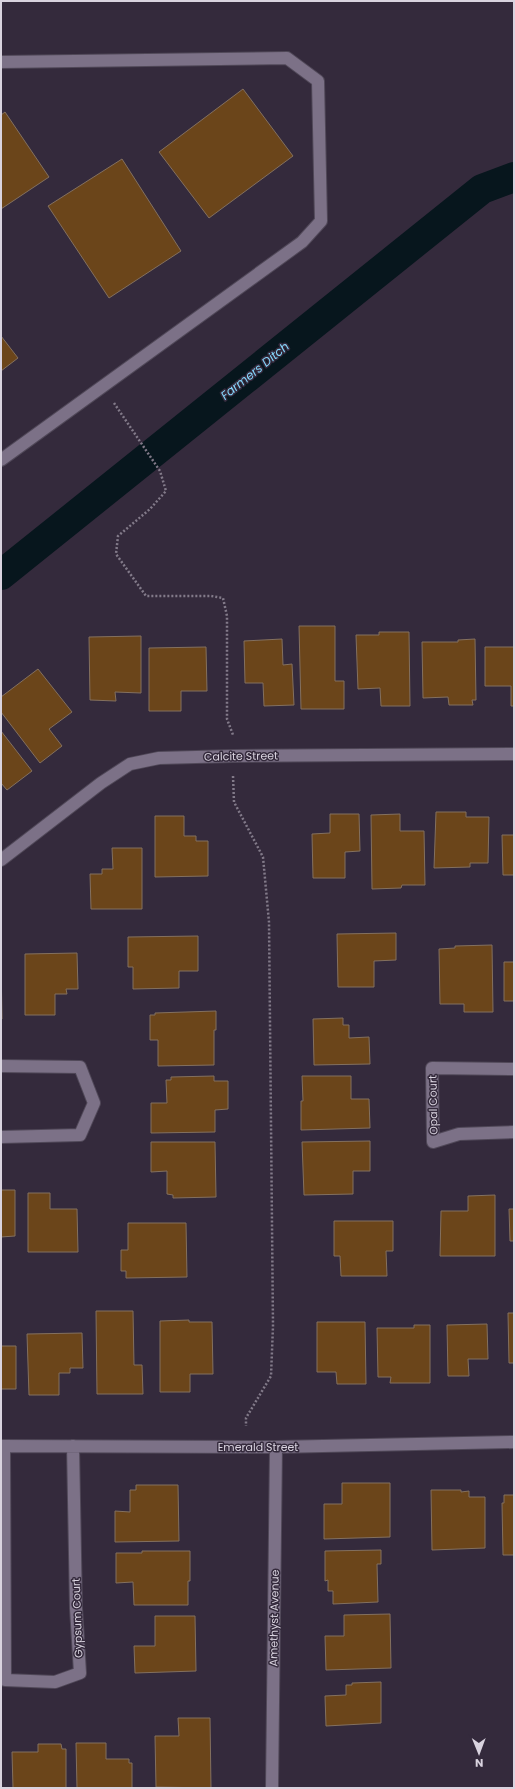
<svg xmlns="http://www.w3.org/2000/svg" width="515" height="1789" viewBox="0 0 515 1789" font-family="Poppins,sans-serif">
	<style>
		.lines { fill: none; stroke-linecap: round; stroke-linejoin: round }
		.canal { stroke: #07161d; stroke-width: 30 }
		.building { fill: #6b451a; stroke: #83705f }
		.street-casing { stroke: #504858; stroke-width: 14 }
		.path { stroke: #827a89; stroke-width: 2.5; stroke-dasharray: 2 2; stroke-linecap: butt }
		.street { stroke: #7c7187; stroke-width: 12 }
		.labels { text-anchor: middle; stroke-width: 3; stroke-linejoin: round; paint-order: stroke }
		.street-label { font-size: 11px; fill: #d9d3df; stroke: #342a3c }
		.water-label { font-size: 12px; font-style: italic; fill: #85d8fd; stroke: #342a3c }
	</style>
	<rect width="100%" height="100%" fill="#342a3c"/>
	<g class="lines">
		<!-- canal -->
		<path class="canal" d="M1 575 482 189 514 177"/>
	</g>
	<!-- building -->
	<path class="building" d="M243 89 293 156 209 218 159 152Z
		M5 112 49 177 1 209V115Z
		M122 159 181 251 109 298 48 206Z
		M1 336 18 358 1 371Z
		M299 626H335V681H344V709H301Z
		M379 632H409L410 706H381L380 688 358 689 356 635H379Z
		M141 636V693L115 692 116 701 90 700 89 637Z
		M282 639 283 665 292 664 294 705 264 706 263 683H245L244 641Z
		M475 639 476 700H472L473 705H449L448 697 423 698 422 642H458V640Z
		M206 647 207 691H181V711H149V648Z
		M485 647H514V706H511V686H485Z
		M38 669 72 712 49 729 62 746 40 763 1 712V697Z
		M1 731 32 771 7 790 1 783Z
		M436 812H466V817H489L488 863H470V867L434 868Z
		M330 814H359L360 851 345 852V878H313L312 834 330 833Z
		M400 814V831H424L425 885H402L401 888 372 889 371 815Z
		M155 816H184V836H196V841H208V876L155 877Z
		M502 835H514V875H503Z
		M112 848H142V909H91L90 874H102V869H113Z
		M396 933V960L374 961V987H338L337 934Z
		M198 936V971H179V988L133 989V967H128V937Z
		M492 945 493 1012H464V1004H440L439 949 455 948V946Z
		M77 953 78 989H66L67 994H55V1015H25V954Z
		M504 962H514V1001H504Z
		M1 963 2 1019H1Z
		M216 1011V1030H214V1065L158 1066V1040H150V1015H155V1013Z
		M343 1018V1025H349V1038L369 1037 370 1064 314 1065 313 1019Z
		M214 1076V1081H228V1109L215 1110V1132L151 1133V1103H167L166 1080H171V1077Z
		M302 1076H351V1099H369L370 1128 301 1130V1101H303Z
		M370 1141V1171H353V1194L304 1195 302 1142Z
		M151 1142H215L216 1197 173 1198V1195L167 1194V1171L151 1172Z
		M1 1190H15V1236L1 1237Z
		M28 1193H50V1209H77L78 1252H28Z
		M495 1195V1256H440L441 1211H468V1196Z
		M509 1209H514V1241H510Z
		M334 1221H393V1251H386L387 1276H341L340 1256H334Z
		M128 1223H186L187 1277 126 1278V1271H121V1250H128Z
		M96 1311H133L134 1365H142L143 1394H97Z
		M508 1313H514V1363H509Z
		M189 1320V1322H212L213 1374H190V1392H160V1321Z
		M317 1322H365L366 1384H337L336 1372H317Z
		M487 1324 488 1359H468L469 1376H448L447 1325Z
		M414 1325H430V1383H390L391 1377H378L377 1328H414Z
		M82 1333 83 1368H70V1373H59V1395H29L27 1334Z
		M1 1346H16V1389H1Z
		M342 1483H390V1537L324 1539V1504H342Z
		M136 1485H178L179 1541 115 1542V1511L130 1512V1490H136Z
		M431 1490H461V1492L469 1491V1497H485V1548L432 1550Z
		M504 1495H514V1555H503L502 1503H504Z
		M381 1550V1564H377L378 1602 333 1604V1591H328V1580L325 1581V1551Z
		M142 1551H190V1581H188V1605H134L133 1582 116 1583V1553H142Z
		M390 1614 391 1668 326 1670 325 1636H344V1615Z
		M155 1616H195L196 1671 135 1673 134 1646H155Z
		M381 1682V1723L326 1726 325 1696 346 1695V1685H352V1683Z
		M178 1718H210L211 1788 156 1787 155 1736H179Z
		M76 1743H106V1759H129V1763H132V1788H77Z
		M38 1744H61L62 1749H66V1788H13L12 1752H38Z"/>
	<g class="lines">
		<defs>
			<path id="street" d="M1 62 287 58 318 81 321 221 302 242 1 460
				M1 860 101 783 130 764 159 758 233 756 514 754
				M1 1066 80 1067 94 1103 80 1135 1 1137
				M514 1069 432 1068 433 1142 459 1134 514 1132
				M1 1446 276 1447 514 1442
				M4 1446 5 1680 55 1682 80 1673 76 1608 73 1446
				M272 1788 276 1447"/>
		</defs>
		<!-- street casing -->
		<use href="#street" class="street-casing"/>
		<!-- path -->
		<path class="path" d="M114 403 160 471 166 491 150 509 118 536 116 554 146 596H211L223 598 227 616V719L233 735
			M233 776 234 802 263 857 269 922 273 1326 271 1376 246 1418V1426"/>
		<!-- street -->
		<use href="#street" class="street"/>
	</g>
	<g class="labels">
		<!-- street labels -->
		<g class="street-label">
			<text transform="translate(241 756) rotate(-1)" y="4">Calcite Street</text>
			<text transform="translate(433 1105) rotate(-91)" y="4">Opal Court</text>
			<text x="258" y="1451">Emerald Street</text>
			<text transform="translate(77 1618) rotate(-92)" y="4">Gypsum Court</text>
			<text transform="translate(274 1618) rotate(-89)" y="4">Amethyst Avenue</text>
		</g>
		<!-- water labels -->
		<g class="water-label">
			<text transform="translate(255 371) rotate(-39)" y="4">Farmers Ditch</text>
		</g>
	</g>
	<!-- border -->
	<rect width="515" height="1789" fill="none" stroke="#d9d3df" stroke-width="4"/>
	<!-- north arrow -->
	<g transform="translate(479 1753) rotate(179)" stroke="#342a3c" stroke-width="3" paint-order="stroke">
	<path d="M0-3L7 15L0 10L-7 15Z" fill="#d9d3df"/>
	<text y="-6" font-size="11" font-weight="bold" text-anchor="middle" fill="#d9d3df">N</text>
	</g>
</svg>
